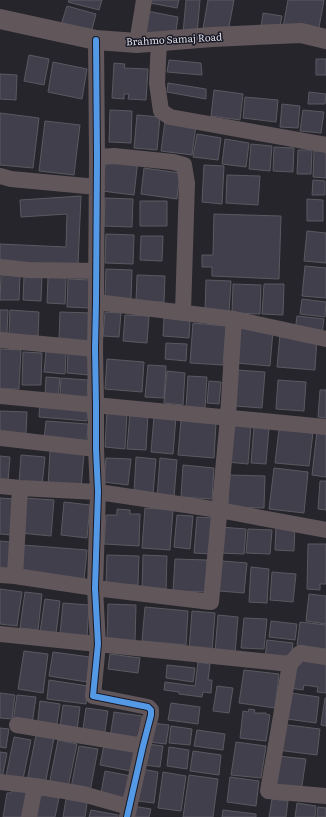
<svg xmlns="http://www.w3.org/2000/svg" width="326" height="817" viewBox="0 0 326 817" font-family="Literata,serif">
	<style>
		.building { fill: #423f4c; stroke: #5a5960 }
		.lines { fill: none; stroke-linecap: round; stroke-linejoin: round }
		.minor { stroke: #61575b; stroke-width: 16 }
		.tertiary { stroke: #61575b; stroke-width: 20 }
		.cycleway-casing { stroke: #191825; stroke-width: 8 }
		.cycleway { stroke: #5399e6; stroke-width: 6 }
		.labels { text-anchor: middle; stroke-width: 3; stroke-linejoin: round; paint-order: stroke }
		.street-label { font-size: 10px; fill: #dedee7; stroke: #191825 }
	</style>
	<rect width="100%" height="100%" fill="#26252c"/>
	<!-- building -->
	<path class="building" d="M69 0H102L99 10 68 2Z
		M150 0H179L177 8 150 3Z
		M186 0H200L197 34 183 33Z
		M208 0H234L228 32 202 34Z
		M288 0H324L318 33 283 27Z
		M67 6 96 14 90 37 60 28Z
		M147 11 178 17 175 38 143 32Z
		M263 13 282 16 279 31 261 28Z
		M29 55 49 59 44 85 24 81Z
		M316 59H326V75H316Z
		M169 60 201 63 202 75 167 72Z
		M53 62 87 69 82 99 48 92Z
		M114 63 125 64 124 68 148 69 146 100 128 99 129 94H124V99L112 98Z
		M0 74 17 75 16 100 0 99Z
		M168 83 206 89V99L167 92Z
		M214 90 243 94 240 120 211 116Z
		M309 92 326 94 325 104H308Z
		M245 97 278 100 276 122 243 118Z
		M282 104 300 106 298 128 280 127Z
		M110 110 132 111 131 143 109 142Z
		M303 110 324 112 321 133 300 131Z
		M0 113 39 118 33 168 0 165Z
		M137 115 160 117 157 150 134 148Z
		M45 121 80 125 74 175 39 171Z
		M165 121 196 125 192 155 161 151Z
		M197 134 221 138 218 160 193 157Z
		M225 139 249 143 246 167 222 164Z
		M251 144 272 146 270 171 249 169Z
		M274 147 294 148 293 172 273 171Z
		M298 150H312L311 174H297Z
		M314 151H326V178L313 177Z
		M106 157 138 160 134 195 102 191Z
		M204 165 224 166 222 204 202 202Z
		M144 168 180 173 177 199 141 194Z
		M227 175 260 176 258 205 226 203Z
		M313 180 325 181V195H312Z
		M81 196 78 265 0 262V244L66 247 67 214 21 217 20 200Z
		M105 198 133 199 132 227 104 226Z
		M307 199 323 200V221H307Z
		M140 201H167V226H140Z
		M214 214 281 216 279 279 212 276V267H202V255H213Z
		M307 231 326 233V263L304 261Z
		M106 234 134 235 133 264 105 263Z
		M141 236H163L162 261 140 260Z
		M305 266 326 268V298L302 296Z
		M106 269 132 270 131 300 105 299Z
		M1 275 20 276 19 300H0Z
		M137 275 165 276 164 302H136Z
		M24 276H42L41 301 23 300Z
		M48 277 66 278 65 304 47 303Z
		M68 279 91 280 90 308 67 307Z
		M206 280 231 281 229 313 205 312Z
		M233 284 261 285 260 314 232 313Z
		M264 284H284L283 315 262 314Z
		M302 299 326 302 325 317 300 314Z
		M0 310H8L7 333H0Z
		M10 310 39 312 38 336 9 335Z
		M60 312 92 313 91 341 59 340Z
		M105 312 121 313 119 337 103 336Z
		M125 315 149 316 147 343 123 341Z
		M297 316 324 319 322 334 295 331Z
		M164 318 190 321 189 338 163 336Z
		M193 323 226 326 223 365 190 363Z
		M238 328 273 331 270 366 236 363Z
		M280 334 317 337 315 370 277 367Z
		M166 343 187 344 186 361 165 359Z
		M0 349 21 350 19 389H0Z
		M46 351 66 353 65 374 44 372Z
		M23 352 42 353 41 385H22Z
		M68 353 91 355 89 375 67 373Z
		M107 359 144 362 142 392 105 389Z
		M148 365 166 366 164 398 145 397Z
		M237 370 265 372 262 408 235 406Z
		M167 371 185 373 183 405 164 403Z
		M188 376 207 377 205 408 186 407Z
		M46 377 60 378 58 397 45 396Z
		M61 378 88 380 87 399 60 397Z
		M278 380 306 382 304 411 276 409Z
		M209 381 221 382 219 404 207 403Z
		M320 390H326V418L318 417Z
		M40 403 88 407 87 421 39 417Z
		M0 411 27 412 26 434 0 433Z
		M107 411 127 413 125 449 105 447Z
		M130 413 148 414 146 450 127 449Z
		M154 416 176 417 173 454 151 452Z
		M181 420 216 423 214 458 178 455Z
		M46 421 88 424 87 442 44 439Z
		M230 424 251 425 248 464 227 462Z
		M254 427 269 428 266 464 251 463Z
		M279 429 313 433 309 466 275 463Z
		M317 431 326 432V477L312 475Z
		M50 451 84 454 81 489 48 486Z
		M21 455 45 457 42 486 19 484Z
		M0 456 10 457 8 481H0Z
		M136 457 156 459 153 494 134 493Z
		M106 458 131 459 128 485 104 482Z
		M160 458 177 460 174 498 157 497Z
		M183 465 214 468 212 499 181 497Z
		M274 468 308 472 304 513 269 509Z
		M229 475 265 476 264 508 228 507Z
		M320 481H326V510L318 509Z
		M0 498 14 499 11 535 0 534Z
		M24 498 54 500 51 536 20 533Z
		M64 502 90 505 87 538 61 535Z
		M145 508 173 510 170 550 142 548Z
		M117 509 130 510V514H140L139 546 104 544 106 515H117Z
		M177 515 193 516 190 549 174 547Z
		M197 517 213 518 210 554 194 553Z
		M276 525 295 526 294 551 275 550Z
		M221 527 246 529 244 554 219 553Z
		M248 529 272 530 270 554 246 553Z
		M0 541 10 542 8 572H0Z
		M308 544H326V584H320V590L307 589Z
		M23 545 87 550 84 580 20 575Z
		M107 555 139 556 138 585 106 584Z
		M143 555 167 556 166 592 142 591Z
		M175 559 207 560 206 592 173 591Z
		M222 561 247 563 244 593 219 591Z
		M251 567 269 569 267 603 249 602Z
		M272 572 296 574 293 602 270 600Z
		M0 589 22 592 17 626 0 624Z
		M25 592 42 594 38 630 20 628Z
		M309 594 326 596V624L306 621Z
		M45 599 60 601 56 634 40 632Z
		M63 603 89 605 87 637 60 634Z
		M108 604 136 605 135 642 107 641Z
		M145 607 188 611 186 645 142 641Z
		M192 611 215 613 212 652 189 650Z
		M218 615 238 617 235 654 215 652Z
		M244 618 267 619 264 649 241 648Z
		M271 621 297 624 295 640 269 637Z
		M300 622 326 625V649L297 645Z
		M267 640 293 643 291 661 265 658Z
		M24 651 48 654 43 693 18 689Z
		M53 652 90 657 87 682 49 676Z
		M110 654 140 658 138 673 108 669Z
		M300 658 326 661V693L317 692 318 687 304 685 303 690 289 688Z
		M198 662 210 664 208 680H212L211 693 203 692 202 697 179 694V692L164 690 165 682 195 686Z
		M167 665 195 668 193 682 166 678Z
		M244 670 279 674 275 708 239 703Z
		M49 680 88 686 86 704 47 699Z
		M217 686 233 688 229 713 213 711Z
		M0 693 15 695 12 719 0 718Z
		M291 693 319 697 316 723 287 719Z
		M17 695 36 697 32 724 13 722Z
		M325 698H326V726L321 725Z
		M40 701 60 704 56 730 37 727Z
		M171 703 200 707 198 724 168 720Z
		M63 705 80 707 77 730 60 727Z
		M86 708 108 711 104 738 82 735Z
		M249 709 255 710 254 713H266V714L270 715 266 741 240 738 243 711 248 712Z
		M114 712 142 716 138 742 110 738Z
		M152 723 169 725 166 744 149 742Z
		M280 724 320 729 317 755 277 750Z
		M171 726 192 729 190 745 169 743Z
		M0 728 9 729 6 748 0 747Z
		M197 730 225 734 223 750 194 746Z
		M36 735 54 738 45 785 27 781Z
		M14 737 31 740 23 779 6 776Z
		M58 740 77 744 68 788 49 785Z
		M236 742 266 746 261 778 231 775Z
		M147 744 163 746 160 767 144 765Z
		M104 745 135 751 131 771 100 765Z
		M79 746 98 749 90 792 71 788Z
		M169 747 189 750 187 769 167 766Z
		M193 751 221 755 219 775 190 771Z
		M0 752 7 753 2 779H0Z
		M278 756 306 759 301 792 274 788Z
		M142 769 158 772 154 803 138 801Z
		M105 771 131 776 127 793 122 798 101 793Z
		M163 772 186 776 181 811 158 808Z
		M189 775 218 779 213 817H183Z
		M230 777 259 781 256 806 227 802Z
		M12 790 28 792 24 817H3L7 793H11Z
		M37 794 59 798 55 817H33Z
		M66 799 87 803 85 817H63Z
		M272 799 288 801 286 817H269Z
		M297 803 316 806 315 817H295Z
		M133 806 151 809 149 817H131Z
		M318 807 326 808V817H317Z
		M91 810 118 815V817H89Z
		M223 810 256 814V817H222Z"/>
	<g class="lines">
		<!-- minor -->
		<path class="minor" d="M96 40 97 157 96 302 95 349 96 405V449L98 492 95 588 98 644 93 696 148 707 151 710V715L143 746 127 817
			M159 41 157 83 161 111 170 117 326 145
			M137 43 144 0
			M97 157 114 156 173 162 184 165 187 183 183 312
			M0 176 11 179 97 187
			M0 267 28 270 96 271
			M96 302 234 319 326 339
			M0 340 95 349
			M0 396 326 427
			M0 438 96 449
			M0 486 20 488 98 492 219 510 326 530
			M0 575 15 576 95 588 211 602 228 417 234 319
			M15 576 20 488
			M0 634 290 664 300 653 326 657
			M290 664 268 791 326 796
			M17 725 143 746
			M0 782 35 786 83 794 129 807
			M29 817 35 786"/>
		<!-- tertiary -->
		<path class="tertiary" d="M0 19 96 40 137 43 212 37 301 33 326 39"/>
		<defs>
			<path id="cycleway" d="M96 40 97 157 96 302 95 349 96 405V449L98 492 95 588 98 644 93 696 148 707 151 710V715L143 746 127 817"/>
		</defs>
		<!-- cycleway casing -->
		<use href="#cycleway" class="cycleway-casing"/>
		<!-- cycleway -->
		<use href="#cycleway" class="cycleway"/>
	</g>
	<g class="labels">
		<!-- street labels -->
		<g class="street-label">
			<text transform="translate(174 39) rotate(-3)" y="4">Brahmo Samaj Road</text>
		</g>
	</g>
</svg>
